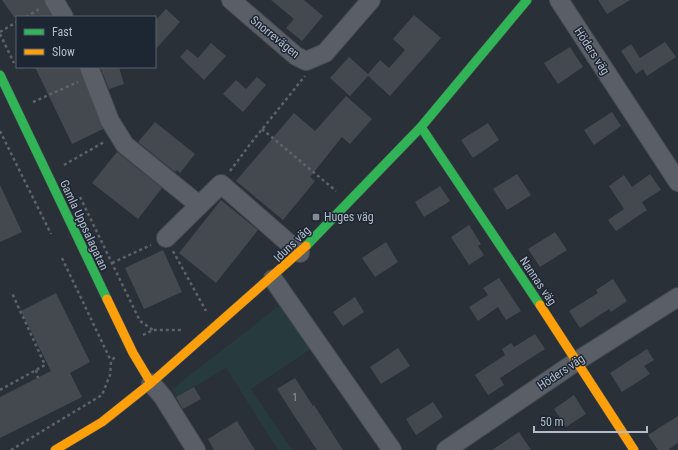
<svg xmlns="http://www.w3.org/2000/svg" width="678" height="450" viewBox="0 0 678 450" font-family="'Roboto Condensed',sans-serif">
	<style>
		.green { fill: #273a3e }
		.building { fill: #444950 }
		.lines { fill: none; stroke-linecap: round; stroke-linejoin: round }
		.street-casing { stroke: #484c53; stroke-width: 20 }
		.fast-casing { stroke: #484c53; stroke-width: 10 }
		.slow-casing { stroke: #484c53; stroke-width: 10 }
		.path { stroke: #5d636a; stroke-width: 2.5; stroke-dasharray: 3 3; stroke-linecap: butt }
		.street { stroke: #5a5e66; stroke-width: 18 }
		.fast { stroke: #30b455; stroke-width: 9 }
		.slow { stroke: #ff9f0a; stroke-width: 9 }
		.poi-dot { fill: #848b96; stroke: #1d2633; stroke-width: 1.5 }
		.labels { text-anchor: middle; stroke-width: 3; stroke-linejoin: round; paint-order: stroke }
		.number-label { font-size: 10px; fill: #989fab }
		.street-label { font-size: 12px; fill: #b4bcc9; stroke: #1d2633 }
		.poi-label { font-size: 12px; fill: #b4bcc9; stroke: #1d2633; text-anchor: start }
	</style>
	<rect width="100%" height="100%" fill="#2a3038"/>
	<!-- green -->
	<path class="green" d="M279 306 311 349 251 389 292 450H278L226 368 176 397 172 389Z"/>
	<!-- building -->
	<path class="building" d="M2 0H44L52 17H14Z
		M271 0H304L323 16 302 41 286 28 294 19Z
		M598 0H630L607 14Z
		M166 9 180 22 155 50V21Z
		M414 15 441 38 390 96 368 76 350 96 330 78 349 57 368 74 380 60 389 68 405 50 393 39Z
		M665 42 676 57 647 76 643 69 636 74 621 51 631 44 640 58Z
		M211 43 226 56 204 80 180 57 187 49 198 58Z
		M570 47 583 67 558 84 544 63Z
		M35 67H79L103 129 72 144Z
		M100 67H119L124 84 109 89Z
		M257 77 266 85 243 112 223 94 236 80 246 89Z
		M346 96 372 119 350 144 342 137 310 177 315 181 283 220 236 181 294 113 315 131Z
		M612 112 621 126 594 145 584 130Z
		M155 122 195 154 180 173 177 170 175 172 138 142Z
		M488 123 499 140 473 158 461 140Z
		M117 152 162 188 138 219 92 183Z
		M517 174 531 195 507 210 493 189Z
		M650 174 661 190 642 202 647 210 616 231 608 220 624 209 609 186 624 175 632 187Z
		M0 185 22 232 0 242Z
		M440 186 450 201 424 217 415 202Z
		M221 200 258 230 216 283 179 253Z
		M469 225 481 244 478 246 484 255 469 265 451 237Z
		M555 232 567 250 540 267 528 249Z
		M386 242 398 262 375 277 362 258Z
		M163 250 182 292 144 309 125 268Z
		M499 278 521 311 506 320 498 307 478 321 469 307 488 295 483 288Z
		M613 279 627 301 611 312 609 309 580 328 569 311 598 293 596 290Z
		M56 293 90 362 70 373 82 397 0 438V397L51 371 21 311Z
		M355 297 364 312 343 326 333 312Z
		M535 334 545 349 500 378 504 385 488 395 475 375 505 355 502 349 511 343 514 347Z
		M398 348 410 366 381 384 370 367Z
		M647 349 654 360 644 366 650 374 622 392 610 373Z
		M295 378 313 406 314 405 343 450H317L295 417 277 389Z
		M194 387 201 399 183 409 176 397Z
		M574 395 586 414 566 427 554 409Z
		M433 402 443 417 416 435 406 419Z
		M678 416V443L668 450H658L648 435Z
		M237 421 255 450H214L208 439Z
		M519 432 531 450H492Z"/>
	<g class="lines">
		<defs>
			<path id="street" d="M54 0 64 17
				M231 0 296 56 306 61 325 53 371 0
				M559 0 678 182
				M89 67 110 121 125 145 199 205
				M166 238 221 184 300 253
				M273 279 392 450
				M151 383 163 397 196 450
				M446 450 577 361 678 297"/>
			<path id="fast" d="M0 75 107 299
				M421 127 540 305
				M306 246 421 127 527 0"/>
			<path id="slow" d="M107 299 133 353 151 383
				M540 305 634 450
				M55 450 102 422 151 383 306 246"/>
		</defs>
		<!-- street casing -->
		<use href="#street" class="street-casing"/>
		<!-- fast casing -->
		<use href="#fast" class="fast-casing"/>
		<!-- slow casing -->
		<use href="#slow" class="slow-casing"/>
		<!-- path -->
		<path class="path" d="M26 17 41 8
			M0 32 17 22
			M0 34 14 63
			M33 102 78 82
			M262 129 336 191
			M0 131 51 234
			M64 165 104 142
			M230 171 251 143 305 76
			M80 197 140 321 153 330
			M173 251 206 311
			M62 258 111 361
			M112 263 151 245
			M143 335 153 330H183
			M36 370 38 378
			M0 390 45 365 12 293
			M11 450 102 395 110 375 111 361 115 357"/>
		<!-- street -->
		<use href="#street" class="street"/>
		<!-- fast -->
		<use href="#fast" class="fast"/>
		<!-- slow -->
		<use href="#slow" class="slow"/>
	</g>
	<!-- markers -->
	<rect class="poi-dot" x="312" y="213" width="8" height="8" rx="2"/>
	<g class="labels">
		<!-- number labels -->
		<g class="number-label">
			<text x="295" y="401">1</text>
		</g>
		<!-- street labels -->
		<g class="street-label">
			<text transform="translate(275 37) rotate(39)" y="4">Snorrevägen</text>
			<text transform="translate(592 51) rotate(57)" y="4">Höders väg</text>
			<text transform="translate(84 225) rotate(65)" y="4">Gamla Uppsalagatan</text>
			<text transform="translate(292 244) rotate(-44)" y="4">Iduns väg</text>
			<text transform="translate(538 281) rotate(56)" y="4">Nannas väg</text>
			<text transform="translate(561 372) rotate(-34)" y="4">Höders väg</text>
		</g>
		<!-- poi labels -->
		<g class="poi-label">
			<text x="324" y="221">Huges väg</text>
		</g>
	</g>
	<!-- legend -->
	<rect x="16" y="16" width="140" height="52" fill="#1d2633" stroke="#59626f"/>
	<rect x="24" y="29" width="20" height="6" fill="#30b455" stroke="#59626f"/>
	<text x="52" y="36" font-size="12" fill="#b4bcc9">Fast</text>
	<rect x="24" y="49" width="20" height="6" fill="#ff9f0a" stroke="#59626f"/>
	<text x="52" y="56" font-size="12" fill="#b4bcc9">Slow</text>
	<!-- scale -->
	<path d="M534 426v6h113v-6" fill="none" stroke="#b4bcc9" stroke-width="2"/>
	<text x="540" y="426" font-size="12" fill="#b4bcc9" stroke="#1d2633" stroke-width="3" paint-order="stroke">50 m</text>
</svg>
